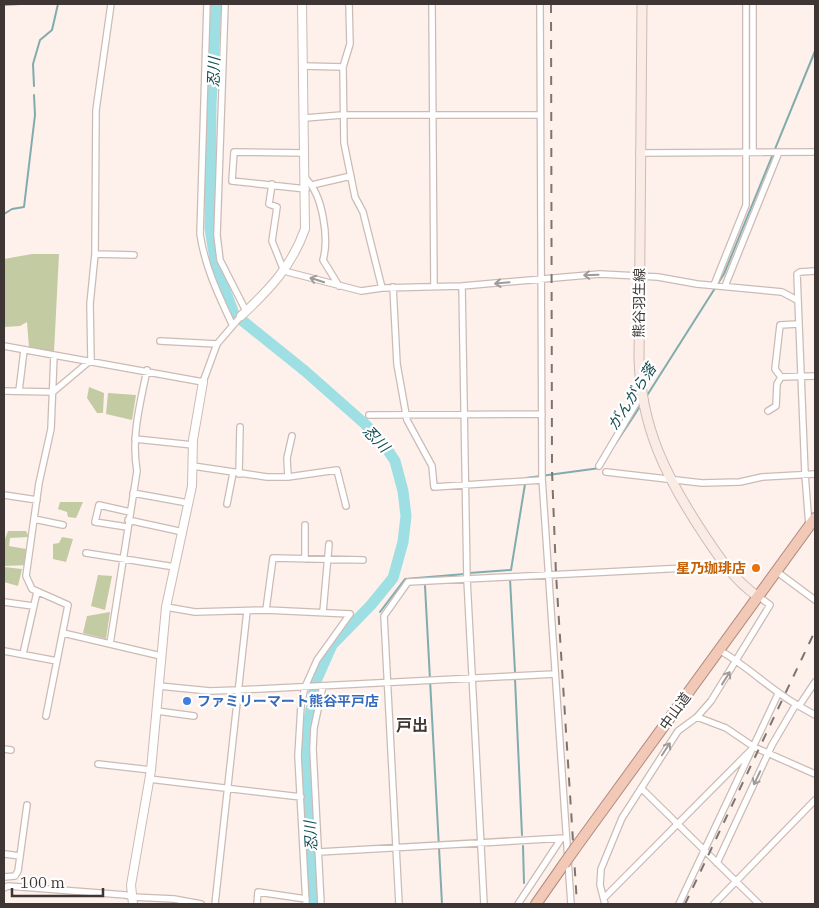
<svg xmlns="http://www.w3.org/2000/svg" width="819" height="908" viewBox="0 0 819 908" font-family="'IBM Plex Serif','Noto Sans JP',serif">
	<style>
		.green { fill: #c3cba2 }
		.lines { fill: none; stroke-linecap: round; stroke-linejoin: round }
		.stream { stroke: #80acae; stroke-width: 2 }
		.river { stroke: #9ddfe2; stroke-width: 11 }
		.minor-casing { stroke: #ccbbb5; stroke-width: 8 }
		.tertiary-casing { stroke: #ccbbb5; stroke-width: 10 }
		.secondary-casing { stroke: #ccbbb5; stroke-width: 11 }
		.trunk-casing { stroke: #b08c7d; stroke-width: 12 }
		.minor { stroke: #fff; stroke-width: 5.5 }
		.tertiary { stroke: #fff; stroke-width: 8 }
		.secondary { stroke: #faebe4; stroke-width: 9 }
		.trunk { stroke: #f2c8b7; stroke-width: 10 }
		.rail { stroke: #7d7471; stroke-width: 2; stroke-dasharray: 9 9; stroke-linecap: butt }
		.trunk-bridge-casing { stroke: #b08c7d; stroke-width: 12; stroke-linecap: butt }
		.trunk-bridge { stroke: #f2c8b7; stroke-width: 10 }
		.oneway { stroke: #9e9a9a }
		.food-dot { fill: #e8710a; stroke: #fff; stroke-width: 2 }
		.shop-dot { fill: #3f7fe0; stroke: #fff; stroke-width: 2 }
		.labels { text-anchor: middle; stroke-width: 4.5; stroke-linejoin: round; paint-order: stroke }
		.street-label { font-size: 14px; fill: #3d3634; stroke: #fff }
		.food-label { font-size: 14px; font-weight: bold; fill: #c56008; stroke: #fff; text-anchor: end }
		.shop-label { font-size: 14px; font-weight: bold; fill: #366cbe; stroke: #fff; text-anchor: start }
		.water-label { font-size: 15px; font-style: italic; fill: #134d50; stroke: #fff }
		.quarter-label { font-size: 16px; font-weight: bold; fill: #433631; stroke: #fff }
	</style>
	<rect width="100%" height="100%" fill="#fef0eb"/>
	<!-- green -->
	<path class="green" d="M32 254H59L54 352 29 348 27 322 20 326 4 327V259Z
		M89 387 104 393 103 413H97L87 398Z
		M108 393 136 395 132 420 106 414Z
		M60 502H83L76 518 68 517 67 512 58 509Z
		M8 531H26L29 537 10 538 9 546 26 549 28 565 4 566V542Z
		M62 537 73 539 66 562 53 559V544L59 543Z
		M4 567 22 569 18 586 4 582Z
		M98 575 112 576 105 610 91 606Z
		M110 612 106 639 83 633 87 616Z"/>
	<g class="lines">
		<!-- stream -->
		<path class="stream" d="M4 5 20 4
			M34 86 33 64 40 40 52 30 58 4
			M4 214 12 209 24 207 35 115 34 95
			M646 397 724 274 815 51
			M616 443 641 405
			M469 573 511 570 526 478 600 468
			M510 579 515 672
			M425 586 442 904
			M380 612 405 579 465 574
			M515 679 522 835
			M523 846 524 883"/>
		<!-- river -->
		<path class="river" d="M216 4 211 105 210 228 216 266 234 314 305 371 365 424 385 446 395 461 403 491 406 516 403 542 393 578 371 605 332 645 316 681 306 737 314 904"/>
		<defs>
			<path id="minor" d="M207 4 200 234C205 267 218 294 232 324
				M225 4 217 235 220 260 246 311
				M349 4 350 44 343 67 344 143 355 197 363 212 382 288
				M432 4 434 286
				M540 4 542 478 571 904
				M753 4V152
				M303 66 343 67
				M305 118 342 115H540
				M305 153 234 152 232 181 306 189
				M639 153 815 152
				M306 179C323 195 329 239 323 260L339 286
				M272 184 269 204 277 207 272 241 284 271 361 291 382 288 462 286 600 274 658 277 697 284 782 292 797 300
				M312 185 351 176
				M95 254 134 255
				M714 285 746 205V4
				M462 286 467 579 484 904
				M725 286 779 152
				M393 287 397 364 407 420 432 466 434 487 542 480
				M160 341 217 344
				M4 346 203 382 217 344 241 316
				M781 377 775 369 780 325 798 324
				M4 391 53 392 91 360 90 304 95 254 96 110 111 4
				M19 391 24 350
				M768 411 776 406 777 384 781 377 815 376
				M369 415 542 414
				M135 439 193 445
				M193 466 267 477H288L337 470 346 506
				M599 466 641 395
				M606 472 702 483 740 482 762 477 815 474
				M239 474 240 427
				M288 477 287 458 292 436
				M133 493 188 503
				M4 495 37 500
				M227 504 233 473
				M34 519 63 525
				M128 520 183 532
				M809 526 805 474 797 274 800 272 815 271
				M127 527 95 522 99 505 130 512
				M86 553 175 567
				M305 559V525
				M776 571 815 600
				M4 602 33 606
				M166 607 195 612 266 610 273 558 363 560
				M266 610 350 614
				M323 612 329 544
				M63 633 161 656
				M110 644 137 471C131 437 140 404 147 370
				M719 650C748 666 770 690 799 706L815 682
				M4 651 57 661
				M23 654 37 592
				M159 686 210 691 238 690 555 674
				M799 706 815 715
				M157 711 194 716
				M46 716 68 605 32 589 26 576 39 483 51 429 54 355
				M697 717 726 728 754 747 815 774
				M4 749 11 750
				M98 764 151 770
				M149 779 301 797
				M641 788 759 904
				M319 852 565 838
				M5 854 20 856
				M717 863 772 745 796 704
				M4 877 15 876 18 871 27 805
				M4 888 8 886 126 895 132 897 174 899 201 904
				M604 898 752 749
				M215 904 247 611
				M257 904 258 892 306 899
				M306 904 298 756 301 705 305 687 317 660 350 614
				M321 904 313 749 314 728 323 686
				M399 904 384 616 408 582 725 566
				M518 904 561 839
				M605 904 600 885 601 869 622 818 678 731 697 717 711 701 770 605 758 596
				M679 904 778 694
				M714 904 815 800"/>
			<path id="tertiary" d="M241 316C269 290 292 266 305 229L302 4
				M133 904 131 885 151 770 166 607 192 486 193 440 203 382"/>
			<path id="secondary" d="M642 4 639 359C641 427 666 477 703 533 719 557 733 579 757 596"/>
			<path id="trunk" d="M576 847 815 518
				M536 904 564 864"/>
		</defs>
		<!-- minor casing -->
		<use href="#minor" class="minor-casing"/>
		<!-- tertiary casing -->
		<use href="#tertiary" class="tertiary-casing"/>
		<!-- secondary casing -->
		<use href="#secondary" class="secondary-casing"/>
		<!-- trunk casing -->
		<use href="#trunk" class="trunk-casing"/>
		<!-- minor -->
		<use href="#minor" class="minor"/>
		<!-- tertiary -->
		<use href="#tertiary" class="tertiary"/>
		<!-- secondary -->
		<use href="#secondary" class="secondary"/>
		<!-- trunk -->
		<use href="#trunk" class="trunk"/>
		<!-- rail -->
		<path class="rail" d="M551 4 552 471 556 574 577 904
			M685 904 815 631"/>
		<defs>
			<path id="trunk-bridge" d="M564 864 576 847"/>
		</defs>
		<!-- trunk-bridge casing -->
		<use href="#trunk-bridge" class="trunk-bridge-casing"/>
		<!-- trunk-bridge -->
		<use href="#trunk-bridge" class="trunk-bridge"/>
	</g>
	<!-- one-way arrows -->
	<defs><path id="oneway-shaft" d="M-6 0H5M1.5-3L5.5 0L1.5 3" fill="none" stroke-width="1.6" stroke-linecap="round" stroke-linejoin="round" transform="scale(1.25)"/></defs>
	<g class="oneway">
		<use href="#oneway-shaft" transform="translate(591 275) rotate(178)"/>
		<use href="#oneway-shaft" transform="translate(317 280) rotate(-162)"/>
		<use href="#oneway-shaft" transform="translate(502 283) rotate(175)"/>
		<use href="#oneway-shaft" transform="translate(726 678) rotate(-58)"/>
		<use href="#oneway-shaft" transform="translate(666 749) rotate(-57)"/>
		<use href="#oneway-shaft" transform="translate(757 778) rotate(115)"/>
	</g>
	<!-- markers -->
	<circle class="food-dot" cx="756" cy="568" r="5"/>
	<circle class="shop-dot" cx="187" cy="701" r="5"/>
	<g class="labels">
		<!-- street labels -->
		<g class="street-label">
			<text transform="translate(639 303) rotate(-89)" y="5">熊谷羽生線</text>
			<text transform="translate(675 711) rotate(-54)" y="5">中山道</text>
		</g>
		<!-- food labels -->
		<g class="food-label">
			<text x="746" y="573">星乃珈琲店</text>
		</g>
		<!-- shop labels -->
		<g class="shop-label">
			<text x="197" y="706">ファミリーマート熊谷平戸店</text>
		</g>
		<!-- water labels -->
		<g class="water-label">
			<text transform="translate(214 72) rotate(-88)" y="5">忍川</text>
			<text transform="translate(632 397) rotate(-57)" y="5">がんがら落</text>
			<text transform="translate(376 439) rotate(46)" y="5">忍川</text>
			<text transform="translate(311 836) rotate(-93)" y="5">忍川</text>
		</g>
		<!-- quarter labels -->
		<g class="quarter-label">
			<text x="412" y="731">戸出</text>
		</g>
	</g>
	<!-- border -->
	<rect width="819" height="908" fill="none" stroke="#3d3634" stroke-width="10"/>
	<!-- scale -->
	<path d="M12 888v8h91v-8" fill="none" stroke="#3d3634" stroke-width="2.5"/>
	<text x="20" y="888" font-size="15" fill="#3d3634" stroke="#ffffff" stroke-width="4" paint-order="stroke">100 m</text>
</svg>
